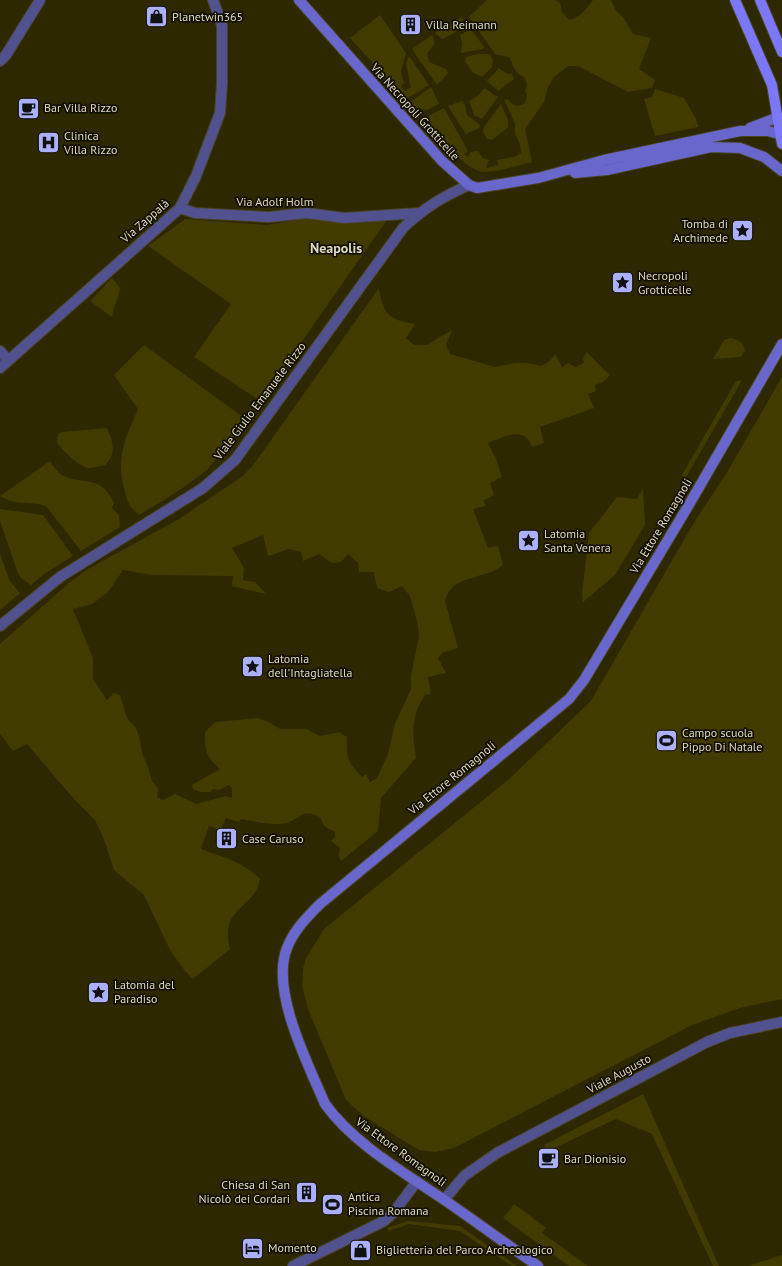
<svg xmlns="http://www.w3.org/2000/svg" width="782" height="1266" viewBox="0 0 782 1266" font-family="'PT Sans',sans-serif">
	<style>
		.green { fill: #423b00; fill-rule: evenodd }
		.water { fill: #04170e }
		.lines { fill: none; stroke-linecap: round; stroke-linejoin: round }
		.pedestrian-casing { stroke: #49441f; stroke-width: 12 }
		.minor-casing { stroke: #49441f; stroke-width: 12 }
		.secondary-casing { stroke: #49441f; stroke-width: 12 }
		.primary-casing { stroke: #49441f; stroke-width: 12 }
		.pedestrian { stroke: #515190; stroke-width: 10 }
		.minor { stroke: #515190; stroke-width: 10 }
		.secondary { stroke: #6967cb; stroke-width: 10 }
		.primary { stroke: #7c77f8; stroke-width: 10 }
		.labels { text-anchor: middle; stroke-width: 3.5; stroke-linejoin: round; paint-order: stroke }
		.poi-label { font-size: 12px; fill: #dbd8c2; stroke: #131002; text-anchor: start }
		.street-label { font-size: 12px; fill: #dbd8c2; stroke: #131002 }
		.quarter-label { font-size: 14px; font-weight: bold; fill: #dbd8c2; stroke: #131002 }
	</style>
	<rect width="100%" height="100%" fill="#2d2800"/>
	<!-- green -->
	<path class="green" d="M487 0H555L560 3 562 12 569 20C581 17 586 9 593 0H611L616 11 623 17 633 34 651 38 639 69 655 80 652 88 628 92 578 66H568L554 77 548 87 544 102 525 129 532 162C520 165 496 172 484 172 464 171 438 134 425 120L430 115 444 108 468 151 464 154 468 157 471 152 478 151 483 158 489 160 486 168 499 165 497 160 514 157 521 153 520 144 515 134V123L504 100 508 99C512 106 518 108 525 103L527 95 525 91C528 86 527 82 524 77 515 74 513 65 509 57L495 54 469 17Z
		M380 15 406 53 401 71 404 83 401 87 405 91 411 87 406 64 409 56 429 85 406 99 350 38Z
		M461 17 466 24 452 34 442 39 435 33Z
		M469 30 473 32 484 47 483 49 461 53 462 43 460 35Z
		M432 35C437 46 432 45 427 54L429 62 446 69 448 73 437 85 412 49Z
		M477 54H490L493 61 492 67 482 77 472 72 465 61 466 57Z
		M499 68 506 73 512 74 514 79 498 91 487 81Z
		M431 87 439 104 427 110 422 109 417 111 409 103Z
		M484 88 498 97 482 119 474 115 469 101 479 95Z
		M655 89 684 98 696 119 698 127 655 136 644 99 652 97Z
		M462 101 465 105 467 115 480 125 479 128 466 134 448 106Z
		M501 104 508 120V127L492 140 487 139 483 132 484 127Z
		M308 218 344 224 387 220 260 401 194 357 231 304 148 246 185 219 267 225Z
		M112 278 120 288C119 298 113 306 112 317L90 301Z
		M379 288C384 316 388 319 415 324L406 338 414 345H427L452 330 446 345 450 354 495 367 515 363H527L541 366 550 361 555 354 562 367 568 363 575 367 584 363 583 358 587 352 601 367 610 375 603 382 595 385 596 391 588 394 594 408 540 427 544 443 532 447C525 425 504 437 488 443L496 459 502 477 490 483 494 495 484 500 485 506 473 509 488 548 498 546 503 565C486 580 451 574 445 601L458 648 442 653 438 658 446 673 428 677 431 694 425 695C411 715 412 736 416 758L381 798 378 831 341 861 339 856 340 848 331 841 335 837V832L324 826 320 817C299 808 302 819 286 823 275 826 252 821 241 819L239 822 226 818 220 830 209 826 201 849C222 857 244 862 260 879 255 909 219 906 230 949L193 979 185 971 170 950 144 895 114 870 104 839 95 820 74 799 27 744 13 751 0 734V644L70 582 88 569 179 519 243 476 254 464ZM263 535 268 556 289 549 301 552 303 561 319 554 332 563 341 562 348 554 358 563 359 572H374L377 588 389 592 402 586 410 596 418 625 419 637 411 675V689L395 724 388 754 377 778 370 782 366 774 362 777C348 763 346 758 347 737L339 732 320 736 306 729H280L270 723 258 718 215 722 205 732C205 752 205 755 220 769L192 785 193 789 201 792H210L213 789 219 790 229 785 232 788V798L226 796 196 804 175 794 163 800 157 797 158 788 152 781 148 767 142 753 140 740 136 728 127 718 120 695 114 693 107 700 93 679V658L73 609 92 604 108 592 123 570 153 575 233 576 232 586 266 594 255 582 243 580 244 568 232 548Z
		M731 338C739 340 743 342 745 351L741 357 713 359 724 340Z
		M144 345 247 420 207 470 177 492 139 515C130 508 128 503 125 492 115 458 125 440 138 409L114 375Z
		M782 377V999L740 1008 692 1025 454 1148 435 1152 419 1150 365 1117 346 1100 308 1009 302 986 303 969 306 958 324 929 509 779 591 701 693 524 726 474Z
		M742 380 685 479 682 475 736 381Z
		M107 428C113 442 117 453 105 465 100 466 93 468 89 468 80 467 61 450 57 442L58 434 63 432Z
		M50 461C53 465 57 472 62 475 84 486 101 474 114 503L112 508 119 515 120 527 81 551 46 506C30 500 17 507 0 496Z
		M643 488 645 525 615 575 583 602 582 595 589 533 617 497 637 499Z
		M0 509 43 515 73 556 44 574 31 585 21 578 18 573 0 521Z
		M0 553 9 580 20 593 0 610Z
		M643 1094 719 1266H713L652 1134 616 1119 546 1152 544 1145Z
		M514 1204 546 1228 542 1233 588 1266H569L503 1218Z
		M408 1221 460 1226 517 1266H512L460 1231 409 1224 388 1231 387 1228Z
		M782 1255V1266H748Z"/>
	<!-- water -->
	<path class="water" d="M336 1193 344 1205 330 1216 321 1204Z"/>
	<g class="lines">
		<defs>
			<path id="pedestrian" d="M293 1266 384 1221 394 1212 417 1181"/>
			<path id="minor" d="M0 61 6 55 40 0
				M180 208 195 213 269 217 307 213 344 218 419 213
				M0 351 8 360
				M0 368 180 208 196 176 220 113 222 84V25L213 0
				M0 626 60 577 203 488 235 460 403 228C424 208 442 197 469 185
				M444 1200 464 1176 497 1153 707 1042 730 1033 782 1022"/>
			<path id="secondary" d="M299 0 442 161 469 185 477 188 538 178 604 160 740 131H768L782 135
				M750 128 776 118
				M575 173 607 170 711 147 740 148 764 157 782 171
				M538 1266C506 1244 475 1221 443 1199 403 1172 353 1143 325 1104 308 1064 270 990 287 948 294 930 307 917 320 904L569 699 584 680 687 508 782 344"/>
			<path id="primary" d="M735 0 772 85 782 144
				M760 0 782 52"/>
		</defs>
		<!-- pedestrian casing -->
		<use href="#pedestrian" class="pedestrian-casing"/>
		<!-- minor casing -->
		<use href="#minor" class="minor-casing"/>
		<!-- secondary casing -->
		<use href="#secondary" class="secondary-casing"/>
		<!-- primary casing -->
		<use href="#primary" class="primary-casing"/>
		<!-- pedestrian -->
		<use href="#pedestrian" class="pedestrian"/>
		<!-- minor -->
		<use href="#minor" class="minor"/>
		<!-- secondary -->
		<use href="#secondary" class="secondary"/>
		<!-- primary -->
		<use href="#primary" class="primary"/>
	</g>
	<!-- icons -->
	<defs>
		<symbol id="shop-square" viewBox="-11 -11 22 22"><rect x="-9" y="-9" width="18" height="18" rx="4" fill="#acaffb" stroke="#131002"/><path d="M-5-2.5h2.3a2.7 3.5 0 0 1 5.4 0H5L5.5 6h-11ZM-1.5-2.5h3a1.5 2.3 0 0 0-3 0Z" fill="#111"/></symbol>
		<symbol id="building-square" viewBox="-11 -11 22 22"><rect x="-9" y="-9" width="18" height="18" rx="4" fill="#acaffb" stroke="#131002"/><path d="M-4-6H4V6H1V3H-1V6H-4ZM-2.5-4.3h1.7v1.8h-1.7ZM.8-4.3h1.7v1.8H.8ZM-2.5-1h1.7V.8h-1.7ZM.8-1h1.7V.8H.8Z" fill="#111"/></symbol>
		<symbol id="cafe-square" viewBox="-11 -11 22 22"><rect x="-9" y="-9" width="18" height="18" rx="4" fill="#acaffb" stroke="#131002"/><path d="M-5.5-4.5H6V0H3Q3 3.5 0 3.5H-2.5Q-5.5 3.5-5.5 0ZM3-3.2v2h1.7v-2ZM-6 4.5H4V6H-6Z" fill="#111"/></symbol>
		<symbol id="hospital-square" viewBox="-11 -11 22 22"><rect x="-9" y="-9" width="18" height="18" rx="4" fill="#acaffb" stroke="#131002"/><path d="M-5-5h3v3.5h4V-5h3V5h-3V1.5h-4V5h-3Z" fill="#111"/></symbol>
		<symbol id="sight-square" viewBox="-11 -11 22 22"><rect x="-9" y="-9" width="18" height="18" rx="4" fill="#acaffb" stroke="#131002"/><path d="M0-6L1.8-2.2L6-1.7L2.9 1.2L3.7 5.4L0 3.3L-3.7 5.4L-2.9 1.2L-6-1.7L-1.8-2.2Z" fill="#111"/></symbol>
		<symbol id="stadium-square" viewBox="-11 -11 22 22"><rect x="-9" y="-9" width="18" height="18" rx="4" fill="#acaffb" stroke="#131002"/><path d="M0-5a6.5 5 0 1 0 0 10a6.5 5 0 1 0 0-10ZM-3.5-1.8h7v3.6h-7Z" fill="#111"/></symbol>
		<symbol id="hotel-square" viewBox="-11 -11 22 22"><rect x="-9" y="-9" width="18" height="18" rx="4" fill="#acaffb" stroke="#131002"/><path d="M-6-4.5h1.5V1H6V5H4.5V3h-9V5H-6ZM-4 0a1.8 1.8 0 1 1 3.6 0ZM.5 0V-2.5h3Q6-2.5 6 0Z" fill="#111"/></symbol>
	</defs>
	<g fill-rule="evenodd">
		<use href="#shop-square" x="144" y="4" width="25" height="25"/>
		<use href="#building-square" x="398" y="12" width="25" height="25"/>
		<use href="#cafe-square" x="16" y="96" width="25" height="25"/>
		<use href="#hospital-square" x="36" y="130" width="25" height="25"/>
		<use href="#sight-square" x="730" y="218" width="25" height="25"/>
		<use href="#sight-square" x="610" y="270" width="25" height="25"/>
		<use href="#sight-square" x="516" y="528" width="25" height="25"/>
		<use href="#sight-square" x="240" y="654" width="25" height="25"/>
		<use href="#stadium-square" x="654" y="728" width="25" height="25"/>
		<use href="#building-square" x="214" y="826" width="25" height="25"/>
		<use href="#sight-square" x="86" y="980" width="25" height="25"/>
		<use href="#cafe-square" x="536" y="1146" width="25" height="25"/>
		<use href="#building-square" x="294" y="1180" width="25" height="25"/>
		<use href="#stadium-square" x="320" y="1192" width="25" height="25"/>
		<use href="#hotel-square" x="240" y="1236" width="25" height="25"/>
		<use href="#shop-square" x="348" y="1238" width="25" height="25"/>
	</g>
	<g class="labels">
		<!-- poi labels -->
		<g class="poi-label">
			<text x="172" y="21">Planetwin365</text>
			<text x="426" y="29">Villa Reimann</text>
			<text x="44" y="112">Bar Villa Rizzo</text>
			<text x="64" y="140">Clinica<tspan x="64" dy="14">Villa Rizzo</tspan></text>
			<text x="728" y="228" text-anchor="end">Tomba di<tspan x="728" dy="14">Archimede</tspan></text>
			<text x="638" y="280">Necropoli<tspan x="638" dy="14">Grotticelle</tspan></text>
			<text x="544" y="538">Latomia<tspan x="544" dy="14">Santa Venera</tspan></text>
			<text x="268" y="663">Latomia<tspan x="268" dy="14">dell'Intagliatella</tspan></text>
			<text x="682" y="737">Campo scuola<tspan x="682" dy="14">Pippo Di Natale</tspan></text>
			<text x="242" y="843">Case Caruso</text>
			<text x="114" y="989">Latomia del<tspan x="114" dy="14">Paradiso</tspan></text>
			<text x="564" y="1163">Bar Dionisio</text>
			<text x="290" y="1189" text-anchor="end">Chiesa di San<tspan x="290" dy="14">Nicolò dei Cordari</tspan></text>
			<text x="348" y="1201">Antica<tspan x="348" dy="14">Piscina Romana</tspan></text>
			<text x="268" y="1252">Momento</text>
			<text x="376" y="1254">Biglietteria del Parco Archeologico</text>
		</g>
		<!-- street labels -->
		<g class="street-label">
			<text transform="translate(415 112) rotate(48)" y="4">Via Necropoli Grotticelle</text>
			<text x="275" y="206">Via Adolf Holm</text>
			<text transform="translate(145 221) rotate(-41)" y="4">Via Zappalà</text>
			<text transform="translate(260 401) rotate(-53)" y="4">Viale Giulio Emanuele Rizzo</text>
			<text transform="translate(661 526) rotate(-59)" y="4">Via Ettore Romagnoli</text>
			<text transform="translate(452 778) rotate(-39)" y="4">Via Ettore Romagnoli</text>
			<text transform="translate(619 1074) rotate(-28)" y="4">Viale Augusto</text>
			<text transform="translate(401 1152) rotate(36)" y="4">Via Ettore Romagnoli</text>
		</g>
		<!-- quarter labels -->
		<g class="quarter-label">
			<text x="336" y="253">Neapolis</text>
		</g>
	</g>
</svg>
